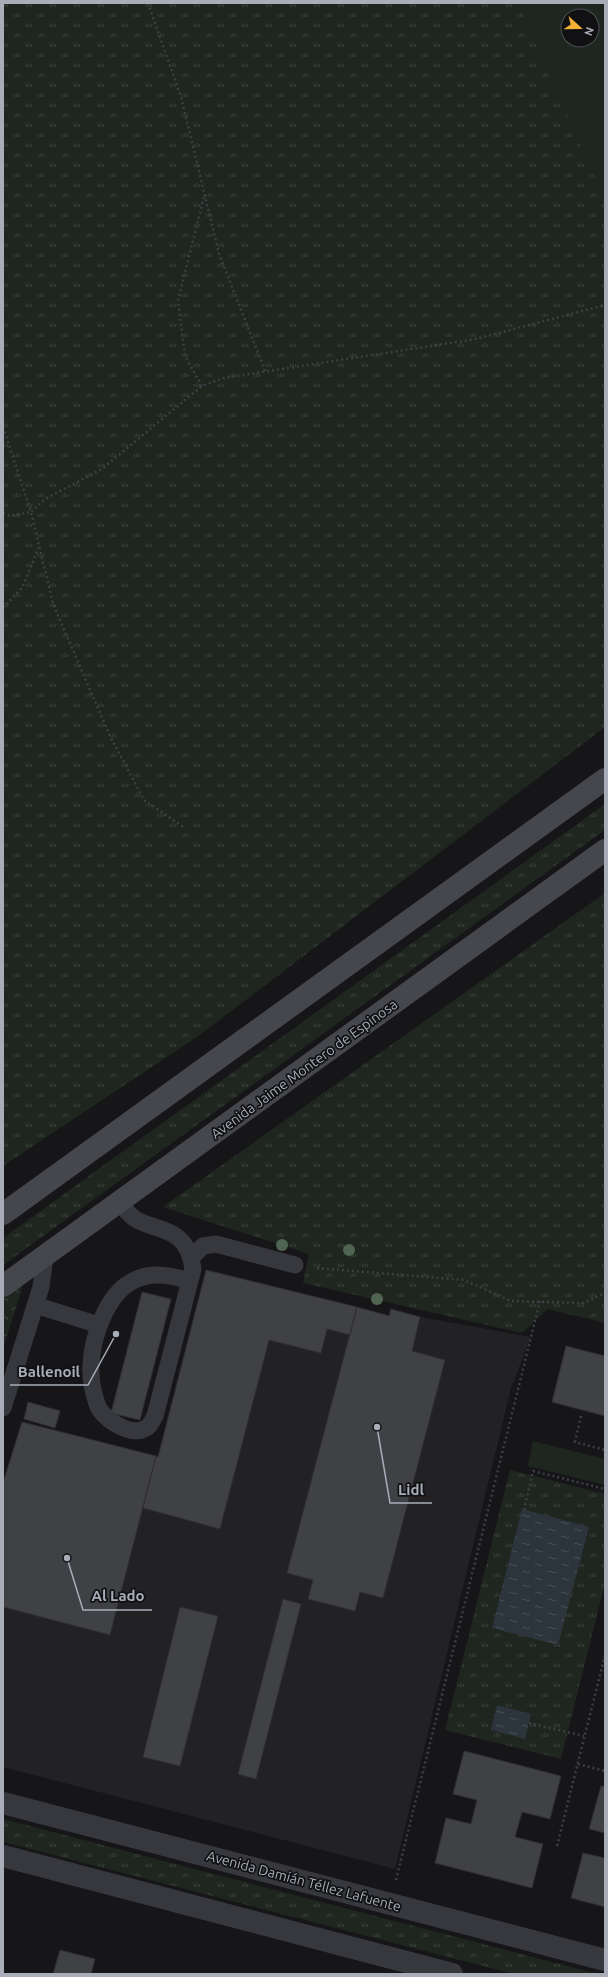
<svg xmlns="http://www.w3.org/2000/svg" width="608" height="1977" viewBox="0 0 608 1977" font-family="Ubuntu,sans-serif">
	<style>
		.built { fill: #222225 }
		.grass { fill: url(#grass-tufts); fill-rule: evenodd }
		.park { fill: url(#park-crowns) }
		.garden { fill: #1e261f; fill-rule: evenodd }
		.water { fill: url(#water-ripples) }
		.building { fill: #404145; stroke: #303034 }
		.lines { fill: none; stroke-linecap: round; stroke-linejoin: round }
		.path { stroke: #3d3f44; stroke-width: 2.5; stroke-dasharray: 2 3; stroke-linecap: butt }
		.service { stroke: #37383d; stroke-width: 17 }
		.tertiary { stroke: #37383d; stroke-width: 22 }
		.secondary { stroke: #45474d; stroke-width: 22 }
		.tree { fill: #506452 }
		.labels { text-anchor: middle; stroke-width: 3.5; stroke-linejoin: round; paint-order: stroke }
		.street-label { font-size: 14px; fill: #a8adb8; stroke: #111113 }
		.leader { fill: none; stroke: #a8adb8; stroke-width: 1.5 }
		.callout-dot { fill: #a8adb8; stroke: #111113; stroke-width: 1.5 }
		.callout-label { font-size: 15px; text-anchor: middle; font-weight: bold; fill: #a8adb8; stroke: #111113; stroke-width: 3.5; stroke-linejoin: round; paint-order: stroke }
	</style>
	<defs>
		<pattern id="grass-tufts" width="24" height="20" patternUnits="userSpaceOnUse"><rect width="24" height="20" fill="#1e261f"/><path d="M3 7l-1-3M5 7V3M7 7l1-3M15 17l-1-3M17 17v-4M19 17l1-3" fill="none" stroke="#3c433d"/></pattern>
		<pattern id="park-crowns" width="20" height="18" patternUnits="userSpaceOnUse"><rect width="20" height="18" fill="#1e261f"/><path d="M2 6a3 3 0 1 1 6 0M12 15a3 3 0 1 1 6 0" fill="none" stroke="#3c433d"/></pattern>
		<pattern id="water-ripples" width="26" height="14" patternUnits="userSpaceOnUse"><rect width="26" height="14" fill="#2c353c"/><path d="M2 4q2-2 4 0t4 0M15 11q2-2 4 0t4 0" fill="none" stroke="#485056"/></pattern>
	</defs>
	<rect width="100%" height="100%" fill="#161618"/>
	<!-- built -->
	<path class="built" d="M206 1270 389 1315 391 1309 420 1317 531 1337 511 1388 395 1869 3 1767V1483L22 1422 158 1457Z"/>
	<!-- grass -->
	<path class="grass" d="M3 3H605V727L197 1037 3 1166ZM568 16H592V40H568Z
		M605 804V830L3 1265V1238Z
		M605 893V1323L548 1309 522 1333 303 1283 309 1254 163 1207Z
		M510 1470 605 1494V1583L561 1759 445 1730Z
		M3 1819 598 1974H514L3 1842Z"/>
	<!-- park -->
	<path class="park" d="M24 1282 3 1349V1298Z"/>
	<!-- garden -->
	<path class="garden" d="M518 3H605V200ZM568 16H592V40H568Z
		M533 1441 605 1459V1485L528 1466Z"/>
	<!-- water -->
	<path class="water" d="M522 1509 589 1527 558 1645 492 1628Z
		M497 1705 531 1714 525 1739 491 1730Z"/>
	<!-- building -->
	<path class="building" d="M206 1270 357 1307 350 1335 327 1329 321 1353 269 1340 220 1529 143 1508 156 1456 158 1457Z
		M142 1292 171 1299 140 1420 111 1413Z
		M357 1307 389 1316 391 1309 420 1317 412 1351 445 1360 383 1598 360 1592 355 1611 308 1599 313 1580 287 1573Z
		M566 1346 605 1356V1416L552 1402Z
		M28 1402 60 1411 55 1428 24 1419Z
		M22 1422 156 1456 110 1635 3 1607V1483Z
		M283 1599 301 1604 256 1779 238 1774Z
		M180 1607 218 1616 180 1766 143 1757Z
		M464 1751 561 1776 550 1819 522 1812 515 1837 543 1844 532 1888 435 1863 446 1818 471 1824 477 1800 453 1794Z
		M601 1786 605 1787V1833L589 1829Z
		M583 1853 605 1858V1907L571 1898Z
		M60 1950 95 1959 91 1974H53Z"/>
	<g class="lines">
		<!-- path -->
		<path class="path" d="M148 3 181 97 219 254 266 373
			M202 386 185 356 178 301 204 197
			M3 427 31 512 45 499 102 469 202 386 224 378 476 339 605 305
			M3 513 11 516 31 512 53 604 110 736 144 800 185 828
			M3 608 22 588 39 547
			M317 1268 464 1280 511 1301 583 1303 605 1293
			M581 1416 575 1442 605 1450
			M524 1510 533 1471 605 1489
			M529 1723 584 1736
			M578 1764 605 1771
			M557 1846 605 1655
			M396 1880 540 1301"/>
		<!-- service -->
		<path class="service" d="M121 1201C136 1240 186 1213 193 1269L155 1416C152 1421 150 1427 144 1429 129 1436 101 1418 97 1404 93 1392 90 1377 91 1365 92 1338 106 1296 131 1282 150 1271 170 1275 190 1281
			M192 1257 203 1246 216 1244 295 1265
			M35 1305 99 1325
			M3 1408 41 1287 45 1257"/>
		<!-- tertiary -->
		<path class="tertiary" d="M3 1803 605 1960
			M3 1856 452 1974"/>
		<!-- secondary -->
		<path class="secondary" d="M3 1214 605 779
			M3 1286 605 850"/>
	</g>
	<!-- trees -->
	<g class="tree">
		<circle cx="282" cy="1245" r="6"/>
		<circle cx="349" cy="1250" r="6"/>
		<circle cx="377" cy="1299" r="6"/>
	</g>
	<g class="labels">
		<!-- street labels -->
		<g class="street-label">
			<text transform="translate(304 1069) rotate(-36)" y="5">Avenida Jaime Montero de Espinosa</text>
			<text transform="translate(304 1881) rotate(15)" y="5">Avenida Damián Téllez Lafuente</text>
		</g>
	</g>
	<!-- callouts -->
	<path class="leader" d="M116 1334L88 1385H10M377 1427L390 1503H432M67 1558L83 1610H152"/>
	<g class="callout-dot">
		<circle cx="116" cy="1334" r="4"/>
		<circle cx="377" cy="1427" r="4"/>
		<circle cx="67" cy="1558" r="4"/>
	</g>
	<g class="callout-label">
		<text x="49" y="1377">Ballenoil</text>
		<text x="411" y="1495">Lidl</text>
		<text x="118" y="1601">Al Lado</text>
	</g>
	<!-- border -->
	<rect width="608" height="1977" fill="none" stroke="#a8adb8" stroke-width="8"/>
	<!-- north arrow -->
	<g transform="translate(580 28) rotate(111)"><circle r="19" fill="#111113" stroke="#4d4f55"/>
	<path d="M0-3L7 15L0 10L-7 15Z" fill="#f2b134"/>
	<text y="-6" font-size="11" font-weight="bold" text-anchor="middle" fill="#a8adb8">N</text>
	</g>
</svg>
